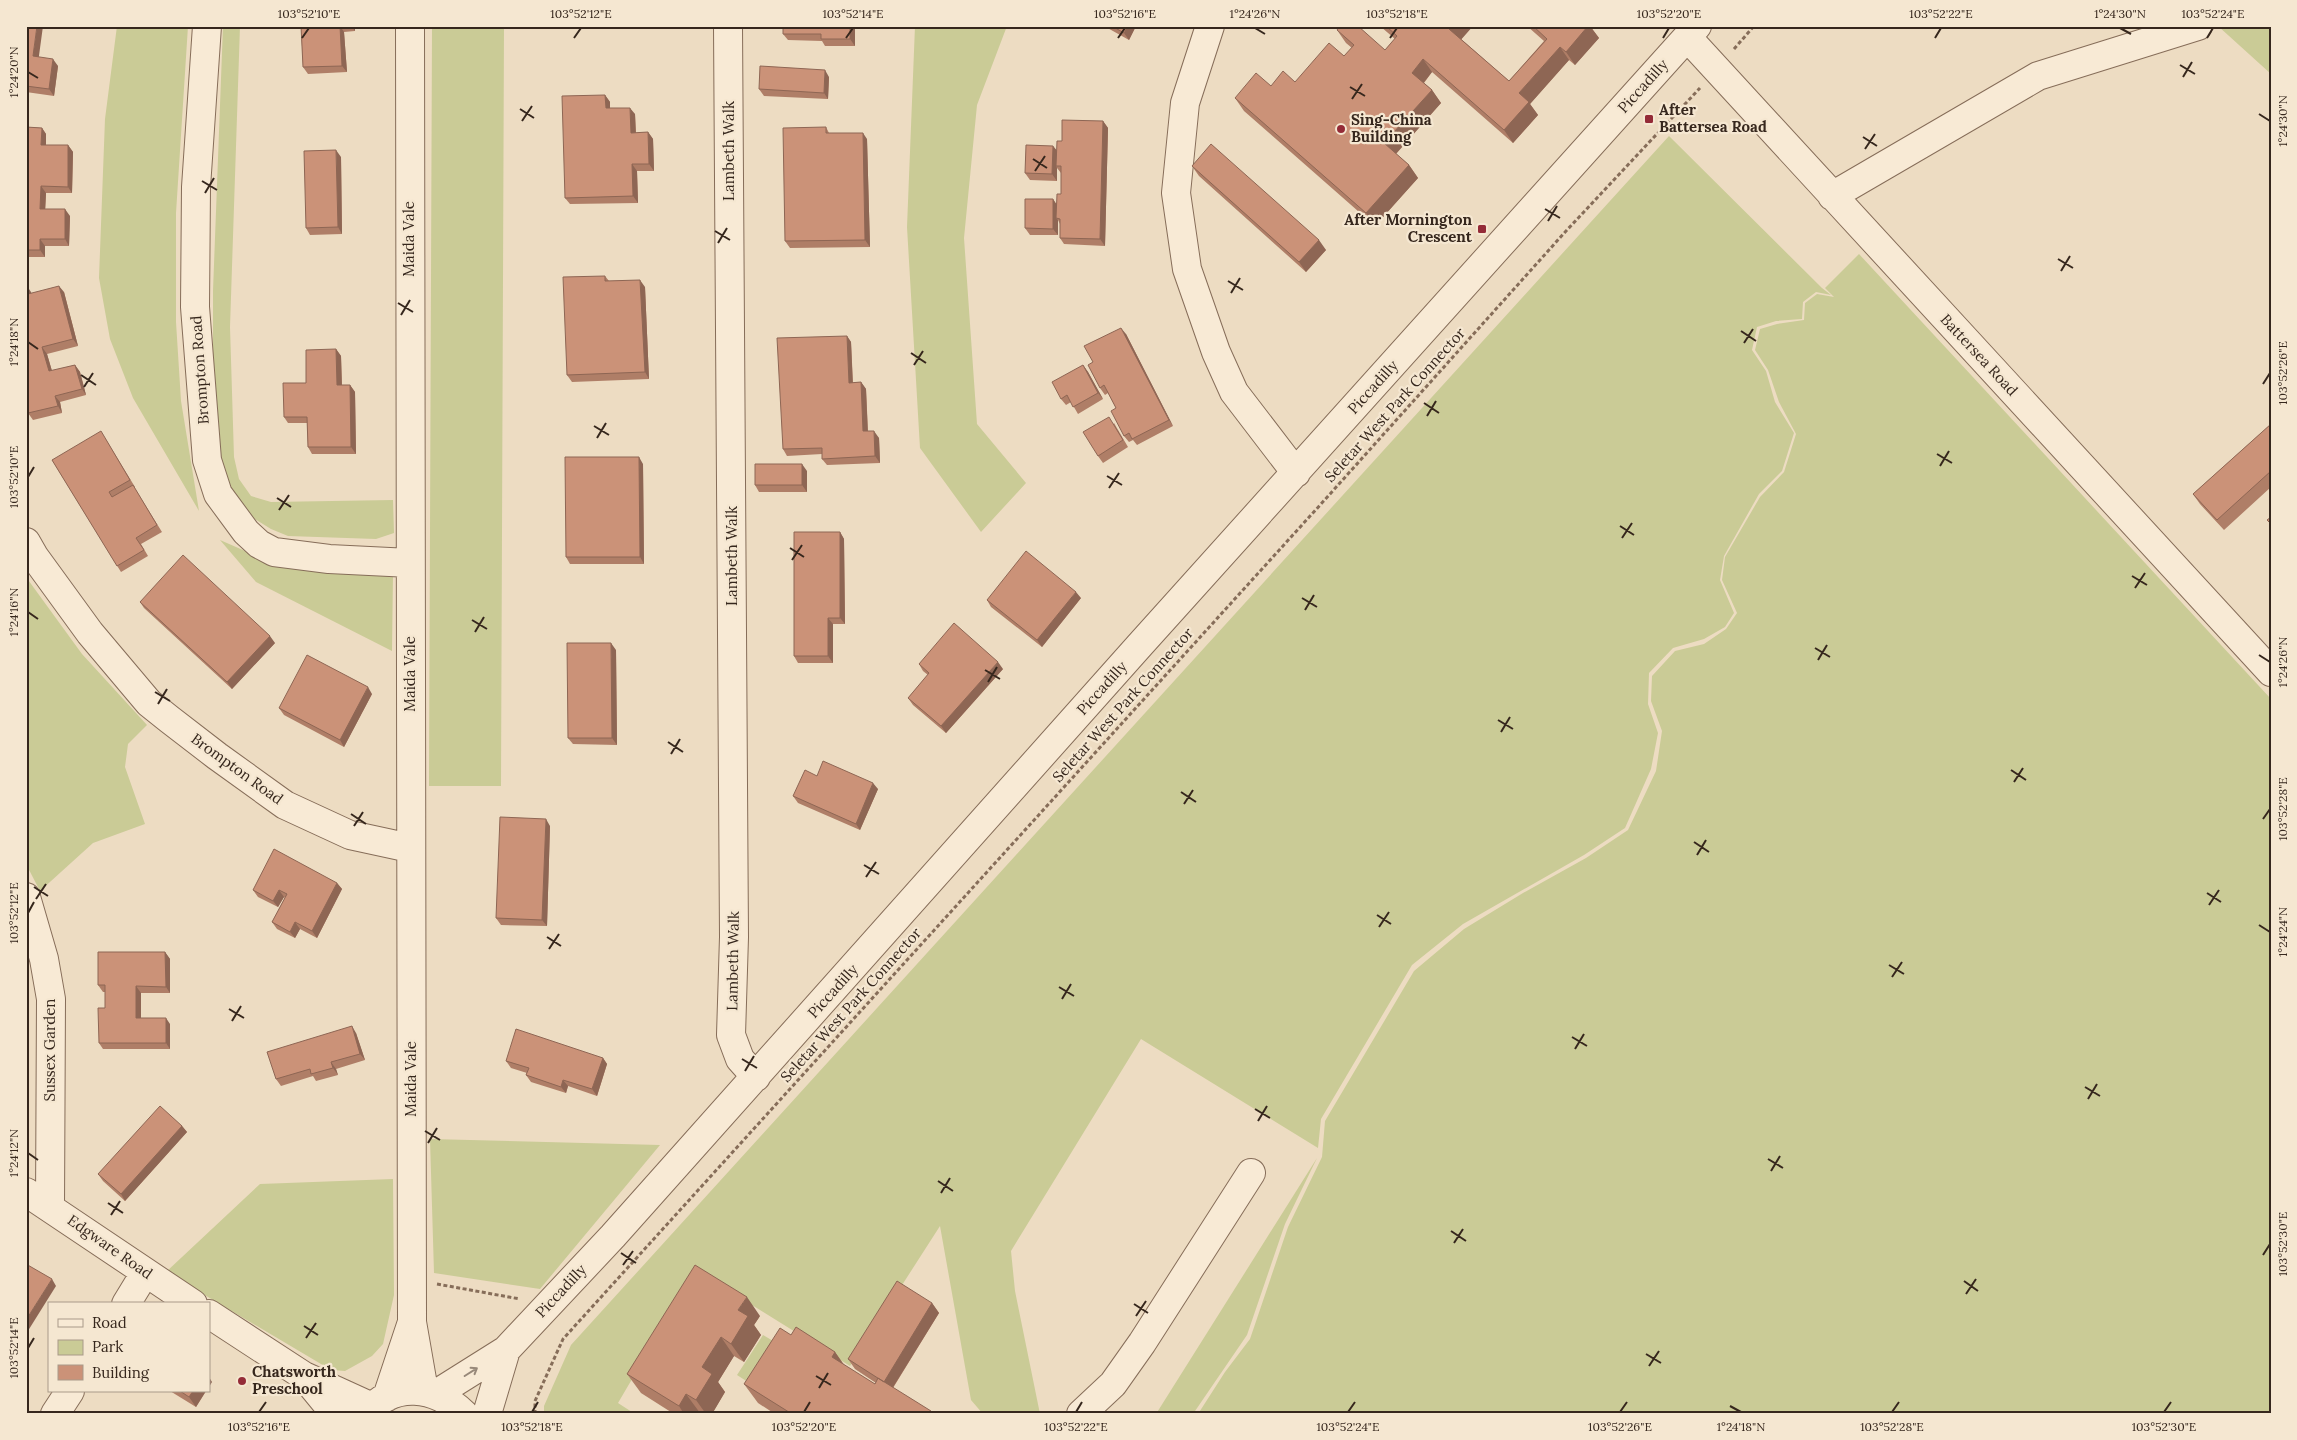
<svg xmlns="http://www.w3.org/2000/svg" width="2297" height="1440" viewBox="0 0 2297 1440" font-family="Lora,serif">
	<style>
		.green { fill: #cacb96 }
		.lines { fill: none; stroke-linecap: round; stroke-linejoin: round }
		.minor-casing { stroke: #866d59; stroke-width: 30 }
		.path { stroke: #866d59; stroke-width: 3; stroke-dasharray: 4 2.5; stroke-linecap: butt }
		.minor { stroke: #f8ead5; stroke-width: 28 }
		.wall { fill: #af7e67 }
		.shaded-wall { fill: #8e6654 }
		.building { fill: #cb9278; stroke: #8e6654 }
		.oneway { stroke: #978879 }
		.ticks { fill: none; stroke: #36271d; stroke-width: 2 }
		.poi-dot { fill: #942b37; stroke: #f5e7d1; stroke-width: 2 }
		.labels { text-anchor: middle; stroke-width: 4.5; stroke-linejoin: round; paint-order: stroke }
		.street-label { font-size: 15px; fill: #36271d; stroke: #f5e7d1 }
		.poi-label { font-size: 15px; font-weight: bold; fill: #36271d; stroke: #f5e7d1; text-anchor: start }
		.neatline { fill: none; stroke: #36271d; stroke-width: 2 }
		.ticks-label { font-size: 12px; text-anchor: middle; fill: #36271d }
	</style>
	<rect width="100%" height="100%" fill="#eddcc2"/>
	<!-- green -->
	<path class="green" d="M117 26H188L176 213V322L181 401 199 511 133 398 110 339 99 278 105 119Z
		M223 26H240L230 327 234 457 239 479 251 496 271 502 393 500 394 533 376 539 288 536 271 529 245 513 228 486 217 463 213 423V291Z
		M432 26H504L501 786H429Z
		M915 26H1007L977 105 964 238 977 424 1026 483 981 532 920 448 907 227Z
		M2218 26H2271V74Z
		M1669 136 1822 288 1831 295 1816 292 1803 302 1802 319 1776 321 1757 327 1752 350 1766 371 1775 402 1794 433 1782 471 1759 494 1724 556 1720 580 1734 613 1725 627 1704 639 1673 648 1649 673 1648 704 1658 733 1651 769 1625 828 1584 855 1463 924 1412 965 1321 1119 1318 1148 1141 1039 1011 1251 1015 1291 1040 1414H983L971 1400 940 1226 850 1366 696 1270 618 1403 635 1414H544V1406L571 1345Z
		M1859 254 2271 699V1414H1198L1225 1372 1250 1339 1288 1227 1322 1157 1325 1121 1414 971 1464 929 1523 893 1586 858 1628 830 1656 771 1662 731 1651 701 1652 676 1675 651 1704 644 1726 629 1737 613 1722 580 1725 557 1760 497 1784 472 1796 434 1779 402 1768 370 1755 350 1760 329 1777 324 1804 320 1805 303 1817 294 1834 297 1825 288Z
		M220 540 270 562 393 573 392 651 256 582Z
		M26 577 82 654 147 725 128 744 125 767 145 824 93 843 40 891 26 864Z
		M430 1139 660 1145 540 1289 434 1273Z
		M1317 1158 1285 1224 1247 1335 1193 1414H1156Z
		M393 1179 394 1295 383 1344 372 1356 345 1371 332 1370 321 1364 166 1272 260 1184Z
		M763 1335 780 1345 754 1386 737 1375Z"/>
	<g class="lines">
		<defs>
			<path id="minor" d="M207 26 196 187 195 307 207 460 218 494 246 532 259 544 274 552 329 559 410 563
				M410 26 412 1322 424 1391
				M728 26 734 937 731 1035 740 1059 756 1077
				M1210 26 1185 103 1176 193 1187 269 1216 352 1234 392 1296 473
				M1687 37 2271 672
				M1832 196 2038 76 2198 26
				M26 542 34 556 90 633 149 703 169 719 217 756 285 805 350 835 410 848
				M26 897 44 959 51 999 50 1206
				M26 1192 193 1304
				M126 1304 145 1273
				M209 1314 304 1376 372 1407
				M308 1381 335 1414
				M436 1394 506 1350 613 1236 1139 646 1697 26
				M387 1397 411 1325
				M55 1414 70 1391
				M366 1414C394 1380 435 1386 464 1414
				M487 1414 506 1350
				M1081 1414 1113 1384 1142 1343 1251 1173"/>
		</defs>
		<!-- minor casing -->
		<use href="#minor" class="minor-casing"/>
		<!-- path -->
		<path class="path" d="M1734 49 1754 26
			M437 1284 520 1299
			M535 1414V1401L563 1339 1321 504 1566 231 1700 88"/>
		<!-- minor -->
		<use href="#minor" class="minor"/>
	</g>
	<!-- wall -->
	<path class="wall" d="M26 26 38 57 58 66 54 96 26 92Z
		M61 26H76V29Z
		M301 26H355V31L344 32 347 72 308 74 303 67Z
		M783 26H855V46H825L822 41 788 40 783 34Z
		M1104 26H1136L1129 40Z
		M1380 26H1473L1461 39 1509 81 1544 41 1527 26H1590L1599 38 1575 65 1569 60 1530 104 1538 115 1513 143 1432 72 1424 83 1432 90 1441 103 1396 154 1409 165 1418 178 1375 226 1244 111 1235 98 1271 86 1295 82 1344 56 1352 48 1346 43 1337 30 1385 50 1395 39Z
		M829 77 828 99 764 96 759 89Z
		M605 95 610 102V108L635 114 636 133 648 132 653 139 654 171H637L638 203 570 204 565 198Z
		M1103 121 1108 128 1105 246 1064 244 1060 238V224L1058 220V235H1030L1025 228 1053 199 1056 204 1061 194V173L1057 168V181L1030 180 1025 173 1053 146 1057 151 1062 141Z
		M26 127 42 128 46 134V145H68L73 152 72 193H46L45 209 70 216 69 246H45V257H26Z
		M826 127 829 133 867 139 870 247 790 248 785 241Z
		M341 157 342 234 310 235 306 228Z
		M1192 166 1326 250 1306 272 1199 176Z
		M605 276 609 281 645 287 649 379 572 382 567 375Z
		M64 292 78 346 47 354 52 371 75 365 80 372 86 395 60 402 62 413 33 420 28 413 31 293Z
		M1126 334 1173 426 1137 445 1133 440 1129 442 1124 436 1116 408 1108 393 1105 395 1100 388 1093 362Z
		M847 336 851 342 853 383 861 382 866 389 868 431 879 438 880 463 827 465 822 459V454L787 456 783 449Z
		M336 349 341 356 342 385H350L355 392 356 454H312L308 447 307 423H288L284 417 306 383Z
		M1083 365 1088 372 1103 399 1078 414 1071 402 1066 405 1061 399Z
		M1114 423 1128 447 1103 463 1098 456Z
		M2271 424V487L2224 530 2200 504 2193 494Z
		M105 438 135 487H134L162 532 141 544 148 556 121 572 52 460Z
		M643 464 644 564H570L566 557Z
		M807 471V492H759L755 485Z
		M840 532 844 539 845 624H833V663H798L794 656Z
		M1081 598 1042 647 991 607 987 600Z
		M140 602 275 643 232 689 144 608Z
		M616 650 617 745 573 744 568 738Z
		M919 664 1003 669 946 733 913 705 908 698 928 675 923 671Z
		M372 694 344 747 284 715 279 708Z
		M817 776 878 789 860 830 798 803 793 796Z
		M550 826 547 926 501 925 496 918Z
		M337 883 342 889 317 938 300 929 295 938 277 929 272 922 285 898 284 897 278 907 258 897 253 890Z
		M165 952 170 959V993H141V1018L170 1024V1049H103L99 1043 105 1008V992H103L98 985Z
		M356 1033 365 1060 336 1069 338 1075 316 1081 313 1076 281 1086 276 1079Z
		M603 1058 607 1064 597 1096 568 1086 566 1093 531 1082 526 1075 527 1073 511 1068 506 1061Z
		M182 1126 187 1132 125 1201 103 1181 98 1174Z
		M932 1303 939 1313 893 1388 933 1414H775L758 1403 744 1384 791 1335 835 1352 845 1366 875 1384 876 1383 855 1369 848 1359Z
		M760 1316 754 1325 761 1335 744 1362 734 1356 718 1382 725 1392 712 1414H701L700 1413 699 1414H674L641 1393 627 1374Z
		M170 1391H206L196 1407Z"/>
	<!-- shaded-wall -->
	<path class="shaded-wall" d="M37 26H43L38 63 33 56Z
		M340 26 344 32 347 72 342 66Z
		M351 26H355V31Z
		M850 26H855V46L850 39Z
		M1128 26H1136L1129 40 1124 33Z
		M1452 26H1473L1459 42 1449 29Z
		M1588 26H1590L1599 38 1575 65 1566 52Z
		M1560 47 1569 60 1530 104 1538 115 1513 143 1504 130 1519 93Z
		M53 59 58 66 54 96 49 89Z
		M1423 59 1432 72 1421 86 1412 73Z
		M825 70 829 77 828 99 824 93Z
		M1432 90 1441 103 1393 157 1384 143Z
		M605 95 610 102V115L606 108Z
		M630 108 635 114 636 139 631 133Z
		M1103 121 1108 128 1105 246 1100 239Z
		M42 128 46 134V151L41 145Z
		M648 132 653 139 654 171 649 164Z
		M863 133 867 139 870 247 865 240Z
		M68 145 73 152 72 193 68 187Z
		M1053 146 1058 152 1056 166 1057 168V181L1052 174Z
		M336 150 341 157 342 234 338 227Z
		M632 164 637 171 638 203 633 196Z
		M1409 165 1418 178 1375 226 1366 213Z
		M41 186 46 193 45 215 40 209Z
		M1053 199 1057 205 1056 218 1058 220V235L1053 229Z
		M65 209 70 216 69 246 65 239Z
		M40 239 45 246V257L40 250Z
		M1319 240 1326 250 1306 272 1299 262Z
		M640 280 645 287 649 379 645 372Z
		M27 286 31 292 33 300 28 294Z
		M59 286 64 292 78 346 73 339Z
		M1121 328 1126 334 1173 426 1169 420Z
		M847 336 851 342 853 390 849 383Z
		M42 347 47 354 54 378 49 371Z
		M336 349 341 356 342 392 337 385Z
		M75 365 80 372 86 395 82 389Z
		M1083 365 1088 372 1103 399 1098 393Z
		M861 382 866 389 868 438 863 431Z
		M350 385 355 392 356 454 351 447Z
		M55 396 60 402 62 413 58 406Z
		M874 431 879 438 880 463 875 456Z
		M639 457 643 464 644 564 640 557Z
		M802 464 807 471V492L802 485Z
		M840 532 844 539 845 624 840 618Z
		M1076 592 1081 598 1042 647 1037 640Z
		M828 618 833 624V663L828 656Z
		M270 636 275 643 232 689 227 682Z
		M611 643 616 650 617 745 612 738Z
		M998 662 1003 669 946 733 941 726Z
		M368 687 372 694 344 747 340 740Z
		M873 783 878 789 860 830 856 824Z
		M546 819 550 826 547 926 542 920Z
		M337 883 342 889 317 938 312 931Z
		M279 890 284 897 278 907 273 901Z
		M295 922 300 929 295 938 290 932Z
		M165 952 170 959V993L166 987Z
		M136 986 141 993V1025L136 1018Z
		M166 1018 170 1024V1049L166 1043Z
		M352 1026 356 1033 365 1060 360 1054Z
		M603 1058 607 1064 597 1096 592 1089Z
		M331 1062 336 1069 338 1075 333 1068Z
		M563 1080 568 1086 566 1093 561 1087Z
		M182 1126 187 1132 125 1201 121 1194Z
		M52 1279 56 1286 26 1334V1320Z
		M747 1297 760 1316 754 1325 761 1335 744 1362 731 1344 738 1310Z
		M932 1303 939 1313 890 1392 884 1382Z
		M721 1337 734 1356 718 1382 725 1392 712 1414H706L696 1400 702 1367Z
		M835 1352 848 1371 832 1357Z
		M209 1377 212 1382 209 1387Z
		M193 1391H206L196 1407 189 1397Z
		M686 1394 700 1413 699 1414H684L679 1406Z"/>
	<!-- building -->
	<path class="building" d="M26 26H37L33 56 53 59 49 89 26 86Z
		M301 26H340L342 66 303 67Z
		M783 26H850V39H821V34H783Z
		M1112 26H1128L1124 33Z
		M1340 26H1358L1385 50 1397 36 1386 26H1452L1449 29 1509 81 1547 39 1533 26H1588L1566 52 1560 47 1519 93 1529 102 1504 130 1423 59 1412 73 1432 90 1384 143 1409 165 1366 213 1235 98 1256 73 1271 86 1283 71 1295 82 1329 43 1344 56 1354 45 1337 30Z
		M760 66 825 70 824 93 759 89Z
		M605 95 606 108H630L631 133 648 132 649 164H632L633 196 565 198 562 96Z
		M1062 120 1103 121 1100 239 1060 238V219L1056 218 1057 194H1061V166H1056L1057 141H1062Z
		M26 127 42 128 41 145H68V187L41 186 40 209H65V239H40V250H26Z
		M826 127V133H863L865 240 785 241 783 128Z
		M1211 144 1319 240 1299 262 1192 166Z
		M1026 145 1053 146 1052 174 1025 173Z
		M336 150 338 227 306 228 304 151Z
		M1025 199H1053V229L1025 228Z
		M605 276V281L640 280 645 372 567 375 563 277Z
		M26 286 28 294 59 286 73 339 42 347 49 371 75 365 82 389 55 396 58 406 28 413 26 406Z
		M1121 328 1169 420 1132 439 1129 433 1124 436 1111 411 1116 408 1104 385 1100 388 1088 365 1093 362 1084 346Z
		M847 336 849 383 861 382 863 431H874L875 456 822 459V448L783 449 777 338Z
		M336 349 337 385H350L351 447H308L307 417H284L283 383H306V350Z
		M1083 365 1098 393 1073 407 1067 395 1061 399 1052 382Z
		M1109 417 1123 440 1098 456 1083 432Z
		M2271 424V471L2217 520 2193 494Z
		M101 431 130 480 109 492 112 497 133 485 157 525 136 538 144 550 117 566 52 460Z
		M565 457H639L640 557H566Z
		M755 464H802V485H755Z
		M2271 517V524L2267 520Z
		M794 532H840V618H828V656H794Z
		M1026 551 1076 592 1037 640 987 600Z
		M183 555 270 636 227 682 140 602Z
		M954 623 998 662 941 726 908 698 929 673 919 664Z
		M567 643H611L612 738H568Z
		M307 655 368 687 340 740 279 708Z
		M823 761 873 783 856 824 793 796 805 770 817 776Z
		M500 817 546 819 542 920 496 918Z
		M274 849 337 883 312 931 295 922 290 932 272 922 287 894 279 890 273 901 253 890Z
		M98 952H165L166 987 136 986V1018H166V1043H99L98 1008H105V985H98Z
		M352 1026 360 1054 331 1062 333 1068 311 1074 310 1069 276 1079 267 1052Z
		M516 1029 603 1058 592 1089 563 1080 561 1087 526 1075 529 1068 506 1061Z
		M160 1106 182 1126 121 1194 98 1174Z
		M26 1264 52 1279 26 1320Z
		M695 1265 747 1297 738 1310 748 1316 731 1344 721 1337 702 1367 712 1374 696 1400 686 1394 679 1406 627 1374Z
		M897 1281 932 1303 884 1382 848 1359Z
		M796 1327 835 1352 832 1357 875 1384 878 1378 931 1411 929 1414H792L744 1384 780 1328 791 1335Z
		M180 1391H193L189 1397Z"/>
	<!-- one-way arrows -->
	<defs><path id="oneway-shaft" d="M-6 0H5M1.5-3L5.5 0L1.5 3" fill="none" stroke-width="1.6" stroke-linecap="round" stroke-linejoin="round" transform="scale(1.25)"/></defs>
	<use class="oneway" href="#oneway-shaft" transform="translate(471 1372) rotate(-32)"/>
	<!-- ticks -->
	<path class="ticks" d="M1255 28 1265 34M2120 28 2131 34M302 38 309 28M574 38 581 28M846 38 853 28M1118 38 1125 28M1390 38 1397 28M1663 38 1669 28M1935 38 1941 28M2207 38 2213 28M2180 65 2195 74M28 72 38 78M2183 77 2192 62M1350 87 1365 96M1352 99 1362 84M520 109 534 118M2259 114 2270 121M522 121 532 106M1863 137 1877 146M1865 149 1875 134M1033 159 1047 168M1035 171 1045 156M202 181 217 190M205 193 214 178M1545 209 1560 218M1548 221 1557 206M715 231 730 240M718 243 727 228M2058 259 2073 268M2061 271 2070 256M1228 281 1243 290M1231 293 1240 278M398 303 413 312M401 315 410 300M1741 331 1756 341M28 342 38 349M1744 343 1753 329M911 353 926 363M914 365 923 351M81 375 96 385M2263 384 2270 373M84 387 93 373M1424 403 1439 413M1427 416 1436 401M594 426 609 435M597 438 606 423M1937 454 1952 463M1940 466 1949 451M1107 476 1122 485M28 477 34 467M1109 488 1119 473M277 498 291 507M279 510 289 495M1620 526 1634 535M1622 538 1632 523M790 548 804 557M792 560 802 545M2132 576 2147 585M2135 588 2145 573M1302 598 1317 607M1305 610 1314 595M28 612 38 619M472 620 487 629M475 632 484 617M1815 648 1830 657M2259 655 2270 662M1818 660 1827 645M985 670 1000 679M988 682 997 667M155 692 170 701M158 704 167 689M1498 720 1513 729M1501 732 1510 717M668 742 683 752M671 754 680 739M2011 770 2026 780M2014 782 2023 768M1181 792 1196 802M1184 804 1193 790M351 814 366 824M2263 819 2270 809M354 826 363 812M1694 842 1709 852M1697 855 1706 840M864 865 879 874M866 877 876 862M34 887 48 896M2207 893 2221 902M36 899 46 884M2209 905 2219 890M28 913 34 902M1377 915 1391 924M2259 925 2270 932M1379 927 1389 912M547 937 561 946M549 949 559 934M1889 965 1904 974M1892 977 1902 962M1059 987 1074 996M1062 999 1071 984M229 1009 244 1018M232 1021 241 1006M1572 1037 1587 1046M1575 1049 1584 1034M742 1059 757 1068M745 1071 754 1056M2085 1087 2100 1096M2088 1099 2097 1084M1255 1109 1270 1118M1258 1121 1267 1106M425 1131 440 1140M428 1143 437 1128M28 1153 38 1160M1768 1159 1783 1168M1771 1171 1780 1156M938 1181 953 1191M941 1193 950 1178M108 1203 123 1213M111 1215 120 1201M1451 1231 1466 1241M1454 1243 1463 1229M621 1253 636 1263M2263 1255 2270 1244M623 1265 633 1251M1964 1281 1978 1291M1966 1294 1976 1279M1134 1304 1148 1313M1136 1316 1146 1301M304 1326 318 1335M306 1338 316 1323M28 1348 34 1338M1646 1354 1661 1363M1649 1366 1659 1351M816 1376 831 1385M819 1388 828 1373M1730 1406 1741 1412M259 1412 266 1402M532 1412 538 1402M804 1412 810 1402M1076 1412 1082 1402M1348 1412 1355 1402M1620 1412 1627 1402M1892 1412 1899 1402M2164 1412 2171 1402"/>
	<!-- markers -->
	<g class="poi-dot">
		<rect x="1644" y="114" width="10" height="10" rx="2.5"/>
		<circle cx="1341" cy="129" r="5"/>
		<rect x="1477" y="224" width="10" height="10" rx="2.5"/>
		<circle cx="242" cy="1381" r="5"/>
	</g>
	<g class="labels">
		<!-- street labels -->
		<g class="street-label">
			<text transform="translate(1643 86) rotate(-48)" y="5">Piccadilly</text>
			<text transform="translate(729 151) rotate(-90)" y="5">Lambeth Walk</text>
			<text transform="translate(409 239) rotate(-90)" y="5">Maida Vale</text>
			<text transform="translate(1979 355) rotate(47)" y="5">Battersea Road</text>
			<text transform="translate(200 370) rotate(-94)" y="5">Brompton Road</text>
			<text transform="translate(1373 387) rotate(-48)" y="5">Piccadilly</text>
			<text transform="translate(1395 405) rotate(-48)" y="5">Seletar West Park Connector</text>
			<text transform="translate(732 556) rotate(-90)" y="5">Lambeth Walk</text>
			<text transform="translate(410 674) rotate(-90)" y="5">Maida Vale</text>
			<text transform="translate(1102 688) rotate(-48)" y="5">Piccadilly</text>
			<text transform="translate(1123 705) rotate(-48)" y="5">Seletar West Park Connector</text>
			<text transform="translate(237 769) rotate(36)" y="5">Brompton Road</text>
			<text transform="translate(733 961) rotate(-89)" y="5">Lambeth Walk</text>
			<text transform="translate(833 991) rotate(-48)" y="5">Piccadilly</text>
			<text transform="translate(851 1005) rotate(-48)" y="5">Seletar West Park Connector</text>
			<text transform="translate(50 1050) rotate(-90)" y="5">Sussex Garden</text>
			<text transform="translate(411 1079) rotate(-90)" y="5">Maida Vale</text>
			<text transform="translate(110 1247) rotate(35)" y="5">Edgware Road</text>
			<text transform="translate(561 1291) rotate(-47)" y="5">Piccadilly</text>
		</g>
		<!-- poi labels -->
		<g class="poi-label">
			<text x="1659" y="115">After<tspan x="1659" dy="17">Battersea Road</tspan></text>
			<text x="1351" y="125">Sing-China<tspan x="1351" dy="17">Building</tspan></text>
			<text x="1472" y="225" text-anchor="end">After Mornington<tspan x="1472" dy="17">Crescent</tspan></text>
			<text x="252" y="1377">Chatsworth<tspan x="252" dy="17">Preschool</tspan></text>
		</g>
	</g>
	<!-- border -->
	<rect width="2297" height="1440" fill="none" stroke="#f5e7d1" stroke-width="55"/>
	<!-- legend -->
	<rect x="48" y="1302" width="162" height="90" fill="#f5e7d1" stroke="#a99a89"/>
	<rect x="58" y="1319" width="25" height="8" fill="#f8ead5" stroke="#a99a89"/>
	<text x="92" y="1328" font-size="15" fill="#36271d">Road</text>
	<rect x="58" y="1340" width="25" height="15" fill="#cacb96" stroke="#a99a89"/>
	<text x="92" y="1352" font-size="15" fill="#36271d">Park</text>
	<rect x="58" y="1365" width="25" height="15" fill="#cb9278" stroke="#a99a89"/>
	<text x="92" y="1378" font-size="15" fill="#36271d">Building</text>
	<rect x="28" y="28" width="2242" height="1384" class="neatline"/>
	<g class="ticks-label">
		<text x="309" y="18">103°52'10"E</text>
		<text x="581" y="18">103°52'12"E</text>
		<text x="853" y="18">103°52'14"E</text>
		<text x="1125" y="18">103°52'16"E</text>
		<text x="1255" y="18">1°24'26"N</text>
		<text x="1397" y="18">103°52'18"E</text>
		<text x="1669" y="18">103°52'20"E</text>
		<text x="1941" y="18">103°52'22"E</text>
		<text x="2120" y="18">1°24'30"N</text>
		<text x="2213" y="18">103°52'24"E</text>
		<text transform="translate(14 72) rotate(-90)" y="4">1°24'20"N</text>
		<text transform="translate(2283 121) rotate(-90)" y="4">1°24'30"N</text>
		<text transform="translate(14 342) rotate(-90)" y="4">1°24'18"N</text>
		<text transform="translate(2283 373) rotate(-90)" y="4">103°52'26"E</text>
		<text transform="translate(14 477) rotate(-90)" y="4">103°52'10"E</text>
		<text transform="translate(14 612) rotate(-90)" y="4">1°24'16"N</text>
		<text transform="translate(2283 662) rotate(-90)" y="4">1°24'26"N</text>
		<text transform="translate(2283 809) rotate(-90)" y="4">103°52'28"E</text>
		<text transform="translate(14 913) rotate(-90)" y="4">103°52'12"E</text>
		<text transform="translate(2283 932) rotate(-90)" y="4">1°24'24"N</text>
		<text transform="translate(14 1153) rotate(-90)" y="4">1°24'12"N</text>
		<text transform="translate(2283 1244) rotate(-90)" y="4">103°52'30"E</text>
		<text transform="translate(14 1348) rotate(-90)" y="4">103°52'14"E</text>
		<text x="259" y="1431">103°52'16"E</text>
		<text x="532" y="1431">103°52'18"E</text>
		<text x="804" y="1431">103°52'20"E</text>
		<text x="1076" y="1431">103°52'22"E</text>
		<text x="1348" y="1431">103°52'24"E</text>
		<text x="1620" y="1431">103°52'26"E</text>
		<text x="1741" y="1431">1°24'18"N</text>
		<text x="1892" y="1431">103°52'28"E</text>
		<text x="2164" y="1431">103°52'30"E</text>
	</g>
</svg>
